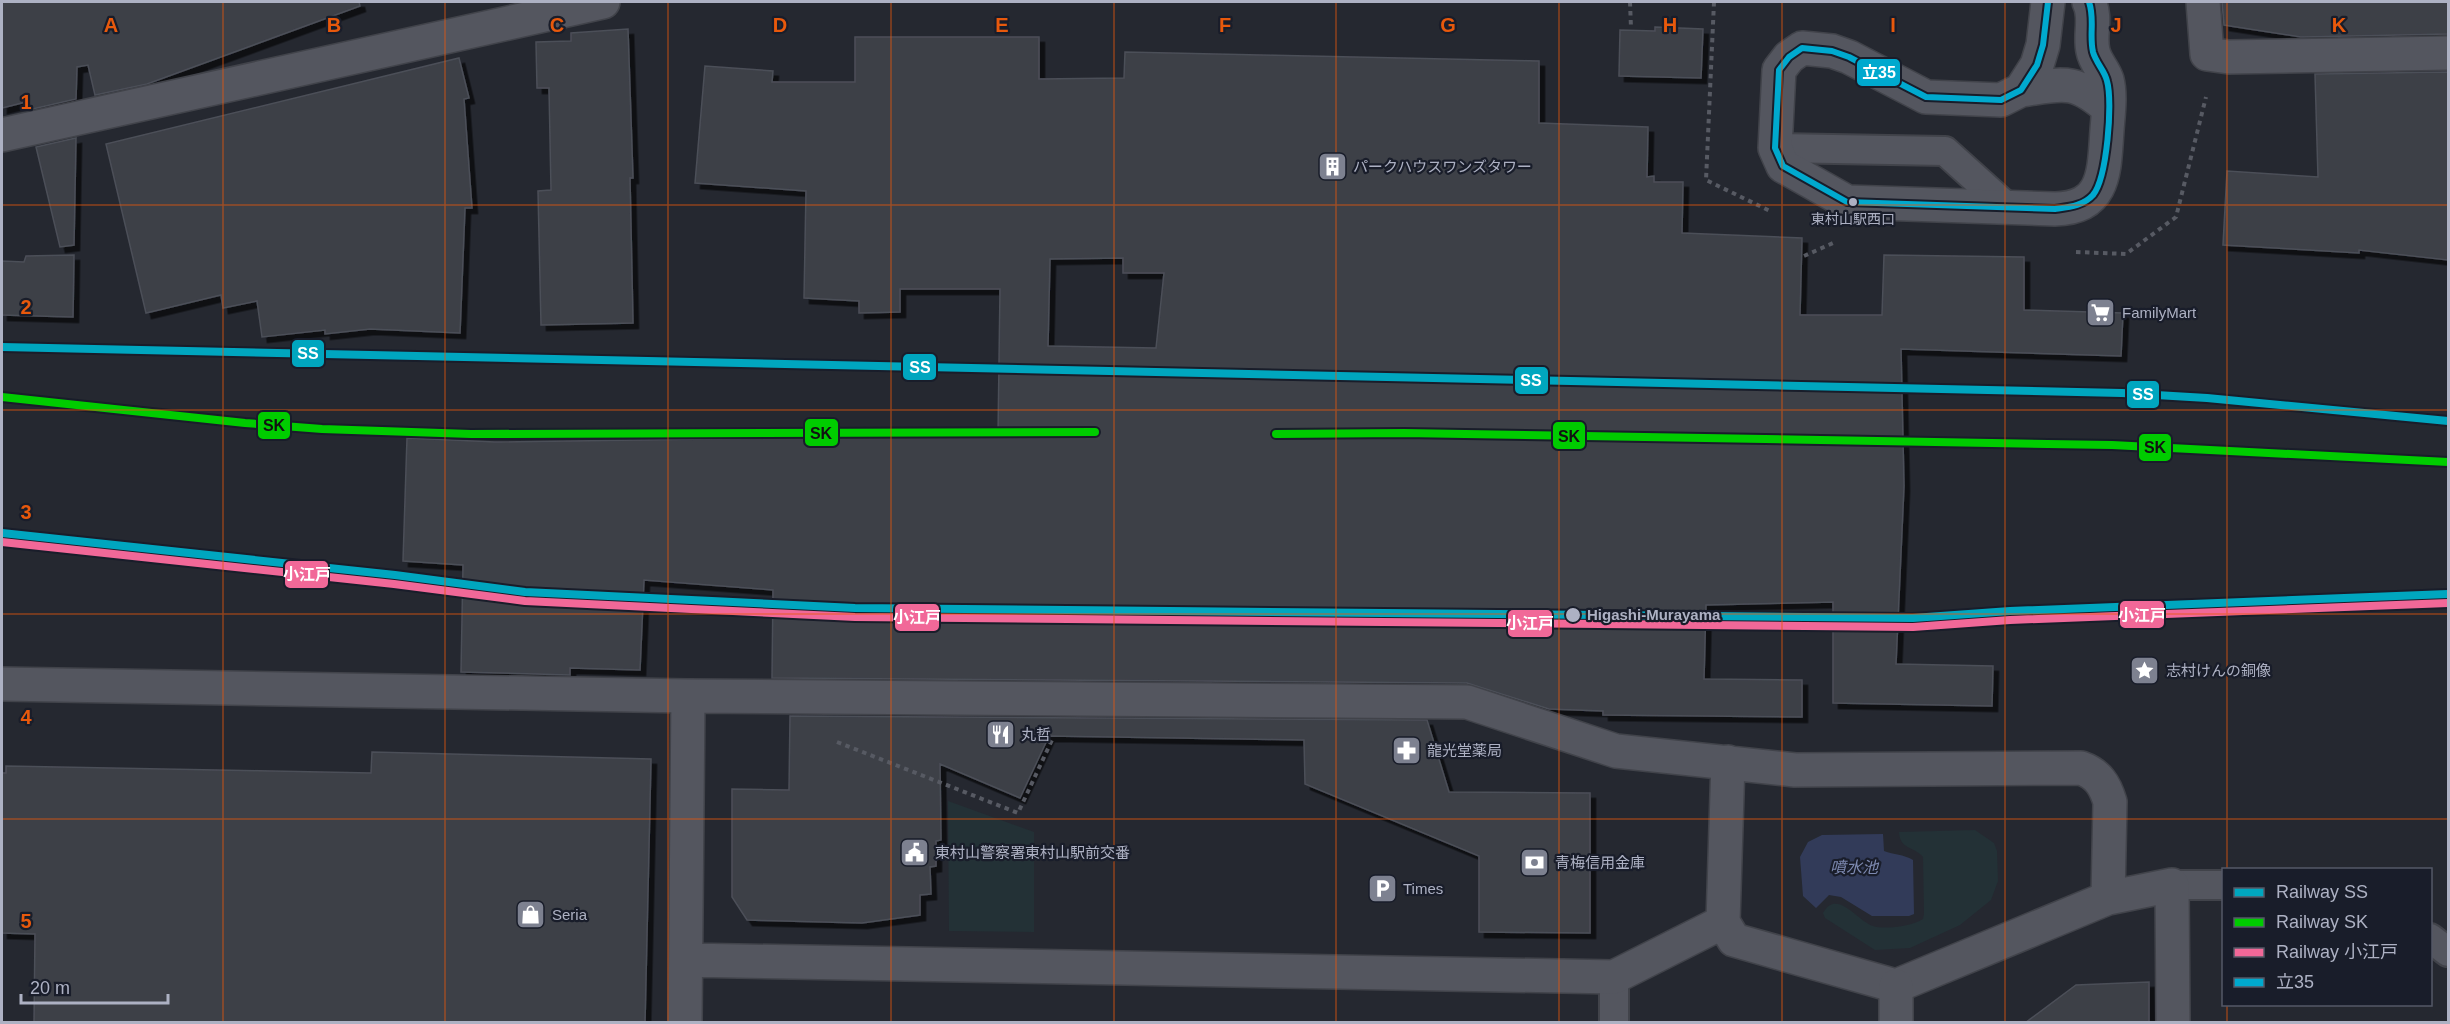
<svg xmlns="http://www.w3.org/2000/svg" width="2450" height="1024" viewBox="0 0 2450 1024" font-family="Arial,'Noto Sans JP',sans-serif">
	<style>
		.green { fill: #233136 }
		.water { fill: #323b59 }
		.building { fill: #3c3f47; stroke: #4c4f58; stroke-width: 1.5; fill-rule: evenodd; filter: url(#shadow) }
		.lines { fill: none; stroke-linecap: round; stroke-linejoin: round }
		.service-casing { stroke: #41434a; stroke-width: 32 }
		.minor-casing { stroke: #41434a; stroke-width: 36 }
		.tertiary-casing { stroke: #41434a; stroke-width: 36 }
		.path { stroke: #575a63; stroke-width: 4; stroke-dasharray: 4.5 4.5; stroke-linecap: butt }
		.service { stroke: #54565f; stroke-width: 28 }
		.minor { stroke: #54565f; stroke-width: 33 }
		.tertiary { stroke: #54565f; stroke-width: 33 }
		.bus-1-casing { stroke: #191d2a; stroke-width: 10 }
		.bus-1 { stroke: #00a9ce; stroke-width: 6 }
		.rail-1-casing { stroke: #191d2a; stroke-width: 12 }
		.rail-2-casing { stroke: #191d2a; stroke-width: 12 }
		.rail-3-casing { stroke: #191d2a; stroke-width: 12 }
		.rail-1 { stroke: #00a6bf; stroke-width: 8 }
		.rail-2 { stroke: #0c0; stroke-width: 8 }
		.rail-3 { stroke: #f16898; stroke-width: 8 }
		.grid { fill: none; stroke: #e8590c; stroke-width: 1.5; stroke-opacity: 0.55 }
		.bus-dot { fill: #adb1c3; stroke: #191d2a; stroke-width: 2 }
		.labels { text-anchor: middle; stroke-width: 4.5; stroke-linejoin: round; paint-order: stroke }
		.bus-label { font-size: 14px; fill: #adb1c3; stroke: #191d2a }
		.poi-label { font-size: 15px; fill: #adb1c3; stroke: #191d2a; text-anchor: start }
		.stop-label { font-size: 15px; font-weight: bold; fill: #adb1c3; stroke: #191d2a; text-anchor: start }
		.water-label { font-size: 16px; font-style: italic; fill: #7d89b0; stroke: #191d2a }
		.grid-label { font-size: 20px; text-anchor: middle; font-weight: bold; fill: #e8590c; stroke: #191d2a; stroke-width: 4.5; stroke-linejoin: round; paint-order: stroke }
		.line-badge { stroke: #191d2a; stroke-width: 2 }
		.badge-label { font-size: 16px; text-anchor: middle; font-weight: bold; fill: #fff }
		.pale-badge-label { font-size: 16px; text-anchor: middle; font-weight: bold; fill: #111 }
	</style>
	<defs>
		<filter id="shadow"><feDropShadow dx="5.5" dy="5.5" stdDeviation="0" flood-color="#0009"/></filter>
	</defs>
	<rect width="100%" height="100%" fill="#252830"/>
	<!-- green -->
	<path class="green" d="M948 801 1034 832V932L949 931Z
		M1975 830 1994 843 1997 851 1998 881 1991 900 1960 925 1910 948 1875 950 1825 918 1823 913C1837 888 1857 921 1873 926 1884 930 1913 926 1923 919L1924 914 1923 857C1914 846 1900 850 1899 832Z"/>
	<!-- water -->
	<path class="water" d="M1883 834 1884 851C1894 855 1903 854 1913 860L1914 914 1909 916H1872L1841 897 1829 895 1816 908 1803 896 1800 857 1808 842 1822 835Z"/>
	<!-- building -->
	<path class="building" d="M2 2H359L360 6 147 84 95 95 88 65 77 67 76 99 28 110 26 102 2 108Z
		M2222 2H2448V34L2301 37 2224 25Z
		M1655 27 1703 29 1701 78 1619 76 1620 30 1655 31Z
		M628 29 633 178H630L633 323 541 325 538 191 551 190 549 88H537L536 42 571 41V33Z
		M855 37H1039V79L1124 78 1125 52 1539 61V123L1648 127 1647 177 1654 176V182H1683L1682 233 1802 238 1800 315H1882L1884 255 2024 257V310L2123 313 2121 356 1901 349 1904 486 1896 664 1993 666 1992 706 1833 703V602L1706 605 1704 679 1802 680V717L1603 715V711L1549 709 1467 683 772 678 773 590 644 580 640 670 570 668V675L461 672 463 565 403 561 407 438 495 442 998 435 1000 289H900V312L859 313V301L804 298 806 191 695 183 705 66 773 71 772 82H855ZM1123 258V273H1164L1156 348 1048 346 1050 259Z
		M459 58 469 98 464 99 472 208H465L460 333 370 329 325 334V330L262 337 257 301 223 308 221 295 146 313 106 144Z
		M2448 72V260L2359 250V253L2223 245 2227 171 2318 177 2315 74Z
		M76 138 74 245 60 247 36 147Z
		M74 255 73 317 2 315V261L24 262 26 256Z
		M790 716 1427 720 1449 792 1590 793V933L1479 932V856L1305 784 1304 740 1049 736 1020 798 940 764 941 840 936 841V866L930 867 931 894 920 895V915L862 923 747 920 732 897V789L789 790Z
		M372 752 651 759 645 1023H34L35 934 2 933V773H6V766L371 773Z
		M2149 982V1023H2025L2076 985Z"/>
	<g class="lines">
		<defs>
			<path id="service" d="M1775 148 1945 151 2007 207
				M2172 885H2224
				M2430 938 2448 952
				M1614 977V1022"/>
			<path id="minor" d="M2048 2 2043 45 2037 65 2021 90 2001 100 1926 97 1849 57 1832 51 1802 48 1789 57 1779 70 1775 148 1783 166 1847 202 2055 209C2106 208 2104 171 2107 130 2108 115 2111 95 2107 80 2104 70 2095 62 2093 51 2089 34 2097 18 2089 2
				M2203 2 2207 54 2229 57 2448 53
				M2021 90C2063 84 2074 78 2108 108
				M2 135 603 2
				M2 684 688 696 1467 702 1616 751 1795 770 2081 768C2098 774 2105 785 2110 802L2108 898
				M1728 762 1723 922 1734 940 1896 986 2108 898 2172 885 2173 1022
				M687 960 1614 977 1723 922
				M685 1022 688 696"/>
			<path id="tertiary" d="M1896 1022V986"/>
		</defs>
		<!-- service casing -->
		<use href="#service" class="service-casing"/>
		<!-- minor casing -->
		<use href="#minor" class="minor-casing"/>
		<!-- tertiary casing -->
		<use href="#tertiary" class="tertiary-casing"/>
		<!-- path -->
		<path class="path" d="M1630 2 1631 28
			M1714 2 1706 180 1770 211
			M2076 252 2126 254 2176 217 2206 97
			M1804 256 1833 243
			M837 742 1018 813 1052 740"/>
		<!-- service -->
		<use href="#service" class="service"/>
		<!-- minor -->
		<use href="#minor" class="minor"/>
		<!-- tertiary -->
		<use href="#tertiary" class="tertiary"/>
		<defs>
			<path id="bus-1" d="M2048 2 2043 45 2037 65 2021 90 2001 100 1926 97 1849 57 1832 51 1802 48 1789 57 1779 70 1775 148 1783 166 1847 202 2055 209C2069 207 2083 206 2093 195 2107 178 2113 102 2107 81 2105 71 2096 63 2093 52 2089 35 2095 19 2089 2"/>
		</defs>
		<!-- bus-1 casing -->
		<use href="#bus-1" class="bus-1-casing"/>
		<!-- bus-1 -->
		<use href="#bus-1" class="bus-1"/>
		<defs>
			<path id="rail-1" d="M2 347 2122 393 2207 398 2448 421
				M2 533 395 575 525 592 855 608 1913 618 2010 611 2448 594"/>
			<path id="rail-2" d="M2 397 245 423 322 429 471 434 1095 432
				M1276 434 1404 433 2112 445 2448 462"/>
			<path id="rail-3" d="M2 542 394 584 525 601 855 617 1913 627 2010 620 2448 603"/>
		</defs>
		<!-- rail-1 casing -->
		<use href="#rail-1" class="rail-1-casing"/>
		<!-- rail-2 casing -->
		<use href="#rail-2" class="rail-2-casing"/>
		<!-- rail-3 casing -->
		<use href="#rail-3" class="rail-3-casing"/>
		<!-- rail-1 -->
		<use href="#rail-1" class="rail-1"/>
		<!-- rail-2 -->
		<use href="#rail-2" class="rail-2"/>
		<!-- rail-3 -->
		<use href="#rail-3" class="rail-3"/>
	</g>
	<!-- grid -->
	<path class="grid" d="M223 2V1022M445 2V1022M668 2V1022M891 2V1022M1114 2V1022M1336 2V1022M1559 2V1022M1782 2V1022M2005 2V1022M2227 2V870M2 205H2448M2 410H2448M2 614H2448M2 819H2448M2227 1004V1022"/>
	<!-- icons -->
	<defs>
		<symbol id="building-square" viewBox="-11 -11 22 22"><rect x="-9" y="-9" width="18" height="18" rx="4" fill="#7d8190" stroke="#191d2a"/><path d="M-4-6H4V6H1V3H-1V6H-4ZM-2.5-4.3h1.7v1.8h-1.7ZM.8-4.3h1.7v1.8H.8ZM-2.5-1h1.7V.8h-1.7ZM.8-1h1.7V.8H.8Z" fill="#fff"/></symbol>
		<symbol id="supermarket-square" viewBox="-11 -11 22 22"><rect x="-9" y="-9" width="18" height="18" rx="4" fill="#7d8190" stroke="#191d2a"/><path d="M-6-5.5h2.5l.6 2H6L4.5 2H-2.5L-4.4-4H-6ZM-1.5 3.2a1.3 1.3 0 1 0 .1 0ZM3 3.2a1.3 1.3 0 1 0 .1 0Z" fill="#fff"/></symbol>
		<symbol id="sight-square" viewBox="-11 -11 22 22"><rect x="-9" y="-9" width="18" height="18" rx="4" fill="#7d8190" stroke="#191d2a"/><path d="M0-6L1.8-2.2L6-1.7L2.9 1.2L3.7 5.4L0 3.3L-3.7 5.4L-2.9 1.2L-6-1.7L-1.8-2.2Z" fill="#fff"/></symbol>
		<symbol id="restaurant-square" viewBox="-11 -11 22 22"><rect x="-9" y="-9" width="18" height="18" rx="4" fill="#7d8190" stroke="#191d2a"/><path d="M-5-6h1v4h1v-4h1v4h1v-4h1v5L-1.5 .5V6h-2V.5L-5-1ZM5-6V6H3V1.5H1.5Q1.5-4 5-6Z" fill="#fff"/></symbol>
		<symbol id="pharmacy-square" viewBox="-11 -11 22 22"><rect x="-9" y="-9" width="18" height="18" rx="4" fill="#7d8190" stroke="#191d2a"/><path d="M-2-6h4v4h4v4h-4v4h-4v-4h-4v-4h4Z" fill="#fff"/></symbol>
		<symbol id="civic-square" viewBox="-11 -11 22 22"><rect x="-9" y="-9" width="18" height="18" rx="4" fill="#7d8190" stroke="#191d2a"/><path d="M-.6-6.5H3V-4.5H.6V-3L4-1V1h2V6H-6V1h2V-1L-.6-3ZM-1.2 2.5V6h2.4V2.5Z" fill="#fff"/></symbol>
		<symbol id="bank-square" viewBox="-11 -11 22 22"><rect x="-9" y="-9" width="18" height="18" rx="4" fill="#7d8190" stroke="#191d2a"/><path d="M-6-4H6V4H-6ZM0-2.3a2.3 2.3 0 1 0 0 4.6a2.3 2.3 0 1 0 0-4.6Z" fill="#fff"/></symbol>
		<symbol id="parking-square" viewBox="-11 -11 22 22"><rect x="-9" y="-9" width="18" height="18" rx="4" fill="#7d8190" stroke="#191d2a"/><path d="M-3.5-5.5H1a3.5 3.5 0 0 1 0 7H-1V5.5H-3.5ZM-1-3.4V-.6H.8a1.4 1.4 0 0 0 0-2.8Z" fill="#fff"/></symbol>
		<symbol id="shop-square" viewBox="-11 -11 22 22"><rect x="-9" y="-9" width="18" height="18" rx="4" fill="#7d8190" stroke="#191d2a"/><path d="M-5-2.5h2.3a2.7 3.5 0 0 1 5.4 0H5L5.5 6h-11ZM-1.5-2.5h3a1.5 2.3 0 0 0-3 0Z" fill="#fff"/></symbol>
	</defs>
	<g fill-rule="evenodd">
		<use href="#building-square" x="1316" y="150" width="33" height="33"/>
		<use href="#supermarket-square" x="2084" y="296" width="33" height="33"/>
		<use href="#sight-square" x="2128" y="654" width="33" height="33"/>
		<use href="#restaurant-square" x="984" y="718" width="33" height="33"/>
		<use href="#pharmacy-square" x="1390" y="734" width="33" height="33"/>
		<use href="#civic-square" x="898" y="836" width="33" height="33"/>
		<use href="#bank-square" x="1518" y="846" width="33" height="33"/>
		<use href="#parking-square" x="1366" y="872" width="33" height="33"/>
		<use href="#shop-square" x="514" y="898" width="33" height="33"/>
	</g>
	<!-- markers -->
	<g class="bus-dot">
		<circle cx="1853" cy="202" r="5"/>
		<circle cx="1573" cy="615" r="8"/>
	</g>
	<g class="labels">
		<!-- bus labels -->
		<g class="bus-label">
			<text x="1853" y="224">東村山駅西口</text>
		</g>
		<!-- poi labels -->
		<g class="poi-label">
			<text x="1353" y="172">パークハウスワンズタワー</text>
			<text x="2122" y="318">FamilyMart</text>
			<text x="2166" y="676">志村けんの銅像</text>
			<text x="1021" y="740">丸哲</text>
			<text x="1427" y="756">龍光堂薬局</text>
			<text x="935" y="858">東村山警察署東村山駅前交番</text>
			<text x="1555" y="868">青梅信用金庫</text>
			<text x="1403" y="894">Times</text>
			<text x="552" y="920">Seria</text>
		</g>
		<!-- stop labels -->
		<g class="stop-label">
			<text x="1587" y="620">Higashi-Murayama</text>
		</g>
		<!-- water labels -->
		<g class="water-label">
			<text x="1854" y="873">噴水池</text>
		</g>
	</g>
	<g class="grid-label">
		<text x="111" y="32">A</text>
		<text x="334" y="32">B</text>
		<text x="557" y="32">C</text>
		<text x="780" y="32">D</text>
		<text x="1002" y="32">E</text>
		<text x="1225" y="32">F</text>
		<text x="1448" y="32">G</text>
		<text x="1670" y="32">H</text>
		<text x="1893" y="32">I</text>
		<text x="2116" y="32">J</text>
		<text x="2339" y="32">K</text>
		<text x="26" y="109">1</text>
		<text x="26" y="314">2</text>
		<text x="26" y="519">3</text>
		<text x="26" y="724">4</text>
		<text x="26" y="928">5</text>
	</g>
	<g class="line-badge">
		<rect x="1856" y="58" width="45" height="29" rx="6" fill="#00a9ce"/>
		<rect x="291" y="339" width="34" height="29" rx="6" fill="#00a6bf"/>
		<rect x="902" y="353" width="35" height="28" rx="6" fill="#00a6bf"/>
		<rect x="1514" y="366" width="35" height="29" rx="6" fill="#00a6bf"/>
		<rect x="2126" y="380" width="34" height="29" rx="6" fill="#00a6bf"/>
		<rect x="257" y="411" width="34" height="29" rx="6" fill="#0c0"/>
		<rect x="804" y="418" width="35" height="29" rx="6" fill="#0c0"/>
		<rect x="1552" y="421" width="34" height="29" rx="6" fill="#0c0"/>
		<rect x="2138" y="433" width="34" height="29" rx="6" fill="#0c0"/>
		<rect x="284" y="560" width="45" height="29" rx="6" fill="#f16898"/>
		<rect x="2119" y="600" width="46" height="29" rx="6" fill="#f16898"/>
		<rect x="894" y="603" width="46" height="29" rx="6" fill="#f16898"/>
		<rect x="1507" y="609" width="46" height="29" rx="6" fill="#f16898"/>
	</g>
	<g class="badge-label">
		<text x="1879" y="78">立35</text>
		<text x="308" y="359">SS</text>
		<text x="920" y="373">SS</text>
		<text x="1531" y="386">SS</text>
		<text x="2143" y="400">SS</text>
		<text x="307" y="580">小江戸</text>
		<text x="2142" y="621">小江戸</text>
		<text x="917" y="623">小江戸</text>
		<text x="1530" y="629">小江戸</text>
	</g>
	<g class="pale-badge-label">
		<text x="274" y="431">SK</text>
		<text x="821" y="439">SK</text>
		<text x="1569" y="442">SK</text>
		<text x="2155" y="453">SK</text>
	</g>
	<!-- border -->
	<rect width="2450" height="1024" fill="none" stroke="#adb1c3" stroke-width="6"/>
	<!-- legend -->
	<rect x="2222" y="868" width="210" height="138" fill="#191d2a" stroke="#545867" stroke-width="1.5"/>
	<rect x="2234" y="888" width="30" height="9" fill="#00a6bf" stroke="#545867" stroke-width="1.5"/>
	<text x="2276" y="898" font-size="18" fill="#adb1c3">Railway SS</text>
	<rect x="2234" y="918" width="30" height="9" fill="#00cc00" stroke="#545867" stroke-width="1.5"/>
	<text x="2276" y="928" font-size="18" fill="#adb1c3">Railway SK</text>
	<rect x="2234" y="948" width="30" height="9" fill="#f16898" stroke="#545867" stroke-width="1.5"/>
	<text x="2276" y="958" font-size="18" fill="#adb1c3">Railway 小江戸</text>
	<rect x="2234" y="978" width="30" height="9" fill="#00a9ce" stroke="#545867" stroke-width="1.5"/>
	<text x="2276" y="988" font-size="18" fill="#adb1c3">立35</text>
	<!-- scale -->
	<path d="M21 994v9h147v-9" fill="none" stroke="#adb1c3" stroke-width="3"/>
	<text x="30" y="994" font-size="18" fill="#adb1c3" stroke="#191d2a" stroke-width="4.5" paint-order="stroke">20 m</text>
</svg>
